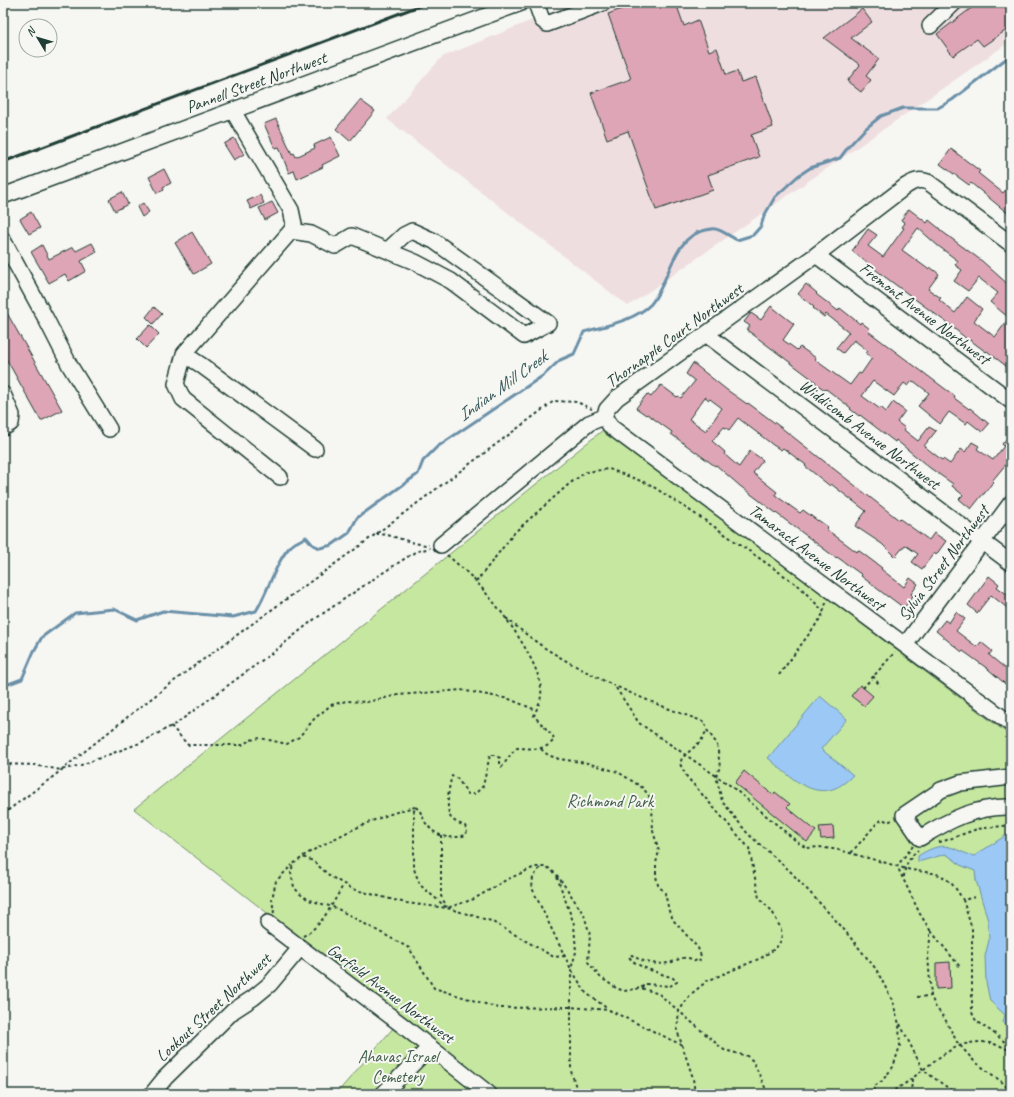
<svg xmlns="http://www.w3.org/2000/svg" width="1014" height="1097" viewBox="0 0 1014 1097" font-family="Caveat,sans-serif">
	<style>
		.built { fill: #efdee0 }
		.green { fill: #c6e7a0; stroke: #72926a }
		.water { fill: #9cc8f6; stroke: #6a90a8 }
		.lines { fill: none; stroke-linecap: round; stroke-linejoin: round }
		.stream { stroke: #6a90a8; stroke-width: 3 }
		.building { fill: #dea5b6; stroke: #1f3d34; fill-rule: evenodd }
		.minor-casing { stroke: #1f3d34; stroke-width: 18 }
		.path { stroke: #1f3d34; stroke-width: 2; stroke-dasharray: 3 3; stroke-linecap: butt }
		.minor { stroke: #f6f6f2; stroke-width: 15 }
		.rail { stroke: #1f3d34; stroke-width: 3 }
		.labels { text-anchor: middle; stroke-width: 4; stroke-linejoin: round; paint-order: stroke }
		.street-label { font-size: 17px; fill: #1f3d34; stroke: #f6f6f2 }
		.park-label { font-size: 17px; fill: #405f4a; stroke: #f6f6f2 }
		.water-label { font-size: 18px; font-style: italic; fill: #38595b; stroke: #f6f6f2 }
	</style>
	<rect width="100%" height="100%" fill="#f6f6f2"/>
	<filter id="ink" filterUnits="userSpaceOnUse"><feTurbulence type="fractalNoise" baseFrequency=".025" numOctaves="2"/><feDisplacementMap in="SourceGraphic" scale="8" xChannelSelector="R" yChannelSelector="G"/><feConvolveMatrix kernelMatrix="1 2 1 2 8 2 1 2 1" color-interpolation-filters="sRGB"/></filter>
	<g filter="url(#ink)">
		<!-- built -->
		<path class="built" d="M574 3H1011V41L628 306 387 119 442 57Z"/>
		<!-- green -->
		<path class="green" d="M603 430 1011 736V1094H499L134 809Z
			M395 1026 479 1094H336Z"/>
		<!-- water -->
		<path class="water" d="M820 696 847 719 821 749 853 775C821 809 794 780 768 758Z
			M1011 833V1031L1003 1022 1005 1015 990 1001 986 982 985 956 989 940 988 921 976 880 975 871 960 865 957 862 946 854 918 862V856C927 850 939 844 950 847 959 850 965 854 974 856L1008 834Z"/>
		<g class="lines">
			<!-- stream -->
			<path class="stream" d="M3 686 22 679 34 651 42 637 75 613 114 609 137 620 163 611 233 617 256 611C268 592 277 558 292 545 296 542 301 540 306 537L313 545 320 548 332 545 349 533 357 518 418 474 423 461 437 447 544 375 560 360 574 354 584 332C604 326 636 320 651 304 670 282 672 236 706 230 708 230 712 228 715 229 720 229 731 237 737 240L753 235 761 226 764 216 775 197 798 176 810 168 840 158 849 146 865 129 881 116 903 108H938L952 100 1011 55"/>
		</g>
		<!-- building -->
		<path class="building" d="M638 3H660L661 5 668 3H676L684 26 698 20 709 51 717 48 726 75 737 71 741 82 756 77 773 127 751 135 759 157 708 175 713 190 656 210 628 131 607 139 591 93 631 79 608 14Z
			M978 3H1011V27L983 46 977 39 953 56 937 34Z
			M862 9 872 22 851 38 879 59 866 76 871 80 861 92 847 81 860 65 824 38Z
			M360 100 375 111 350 141 336 129Z
			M276 119 292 154 294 153 296 157 315 148 314 145 331 137 340 156 322 165 323 167 297 179 294 171 289 173 279 147 275 148 264 124Z
			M234 138 244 154 234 160 224 144Z
			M951 149 980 171 978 173 1003 193 1011 183V216L971 183 969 185 940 164Z
			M164 169 171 183 163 187 164 190 157 193 149 177Z
			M122 192 128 204 115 211 109 199Z
			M260 195 264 203 251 209 247 201Z
			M272 202 278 213 265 220 259 208Z
			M143 203 149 212 142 217 137 207Z
			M909 209 927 223 929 220 940 229V230L982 261 1011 287V370L987 351 986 352 970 340 969 341 950 325 885 277 852 251 868 229 877 235 868 246 883 257 904 228 902 227 905 223 901 220ZM918 228 937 245 958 261 955 265 962 270 954 281 968 291 979 278 998 293 990 302 1009 318 995 337 974 321 982 309 967 297 955 313 939 300 941 298 928 289 939 274 930 267 928 269 902 250Z
			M31 212 40 228 29 234 20 219Z
			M192 232 211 264 194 274 175 243Z
			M92 243 97 252 81 261 86 271 69 281 65 274 49 283 31 252 42 245 49 259 73 247 76 251Z
			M806 284 817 293 816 294 838 311 840 308 860 324 861 322 870 329 868 331 944 388 955 396 954 398 969 409 970 408 989 424 982 432 968 421 966 424 949 412 940 424 918 406 929 393 915 382 912 381 908 386 904 383 894 396 873 381 862 396 880 409 881 407 886 412 893 402 905 411 897 422 905 428 904 430 918 441 929 427 936 431 924 446 942 460 943 459 950 464 961 449 965 452 972 442 979 446 977 449 993 460 1004 446 1002 444 1011 433V458L992 481 993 482 984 494H983L971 509 959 499 963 495 952 486 953 484 930 468 896 440 895 442 860 415 859 416 850 409 851 408 826 389 825 390 815 383 816 382 747 330 750 326 744 322 751 313 761 320 771 306 794 324 783 340 797 350 800 347 816 358 815 360 850 385 859 373 861 374 872 358 866 353 868 351 854 340 843 353 836 348 849 332 826 314 824 317 813 308 814 307 798 294Z
			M3 306 62 410 41 421 3 353Z
			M154 307 162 314 153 324 146 317Z
			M150 325 159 334 146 348 137 339Z
			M693 363 727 390 747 404 748 403 783 429 899 520 900 519 929 540 934 533 946 541 936 555 934 553 922 569 912 562 918 554 905 545 895 557 882 544 855 526 866 511 831 484 830 486 805 466 806 465 783 448 781 450 773 445 738 418 729 430 724 427 712 441 725 452 724 454 739 467 750 451 763 460 753 473 777 492 775 495 800 513 803 510 818 521V520L828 527 826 529 857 552 858 550 882 568 881 569 904 587 910 578 918 584 911 594 913 596 904 608 888 596V597L861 576 862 575 837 557 836 558 740 486 716 465 715 466 671 434 672 432 647 414 646 415 636 408 647 394 651 397 661 385 677 397 678 396 681 398 695 381 686 374ZM705 397 709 400 710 399 722 408 706 431 689 419Z
			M989 576 999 584 997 587 1011 597V611L991 595 977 613 968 605Z
			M956 612 965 619 956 631 977 647 981 642 992 651 989 655 1011 673V689L988 669 963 651 962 652 936 631 945 620 949 623Z
			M860 685 873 696 864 706 851 696Z
			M744 771 773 795 775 792 790 804 787 807 816 831 807 842 735 783Z
			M833 826 834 838 821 839 819 827Z
			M950 962 951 988 936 989V963Z"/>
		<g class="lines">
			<defs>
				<path id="minor" d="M536 3 542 20 547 24 603 3
					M930 26 954 3
					M233 111 291 210 294 224 291 231 184 354 176 384 183 399 280 477
					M3 196 521 3
					M291 231 311 234 335 246 352 236 415 262 451 281 524 336 548 323 434 241 412 231 404 235 388 250
					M3 240 45 317 70 366 109 429
					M816 255 1011 401
					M707 335 1011 563
					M184 354 201 365 315 449
					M3 394 12 415 11 423 3 428
					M604 417 611 427 1011 724
					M441 545 589 423 604 417 607 409 617 398 816 255 906 186C914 181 919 179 928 182L1011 244
					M905 645 1011 503
					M1011 777 960 783 941 790 904 815 920 838C949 820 976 806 1011 807
					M268 923 402 1025 489 1094
					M152 1094 165 1078 233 1011 253 998 270 984 300 948
					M383 1094 430 1047"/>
			</defs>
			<!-- minor casing -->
			<use href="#minor" class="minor-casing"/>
			<!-- path -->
			<path class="path" d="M376 534C395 534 411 545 429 545
				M447 555C461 567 474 578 485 592 503 612 545 669 541 696 540 703 536 710 534 716L553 736 554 740C544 752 531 748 517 748L511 754 502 767 500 765V758L494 755H490L483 786 475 794H468L457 778 452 776C449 785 445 809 451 818 454 822 461 824 465 826L467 830 466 835C449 840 435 837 425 822 422 816 421 810 415 807L414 811V869L420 885 447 908 474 899 506 880 535 867H547L556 874 567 889 584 915 590 935 588 962 600 977 616 988 624 991 641 988 659 994 724 1050 747 1056 753 1061 768 1094
				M476 582 515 532 569 484 586 472 609 469 649 484 709 523 799 586 824 612
				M506 618C521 630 536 643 553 653 601 682 651 703 705 722L707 730 717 744 720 767 716 776 722 801 748 834 789 870 841 926 876 969 892 1000 899 1024 900 1046 893 1067 882 1081 873 1087 874 1091 881 1094
				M779 675 820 619C824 613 824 607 827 601
				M873 676 880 686
				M616 688 639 723 731 786 801 845 808 848 819 847 839 850 897 866 920 914 930 930V940L928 955 931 996
				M863 688 895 652
				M171 726 188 745H242L250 740 260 738 287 744 299 737 315 718 331 705 346 701 367 702 398 695 461 690 509 699 536 710
				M541 749 548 755 559 759 587 763 618 772 643 788 649 796 652 805 653 831 659 851 656 863V876L658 885 665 893 669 911 674 921 698 948 701 956 699 962C695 961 691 958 687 958 682 957 677 960 672 962 657 966 644 963 632 955L629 956C632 966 663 974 673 978L677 982 670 986 645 984 641 988
				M3 764 34 765 61 770 81 765 140 743 177 723 276 650 312 621 378 576 415 552 430 548
				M3 814 54 776 135 711 186 672 376 534 554 401 577 402 592 409
				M441 835V896L447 907
				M939 842 944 841 977 829 1011 825
				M913 846 897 866C931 878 942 863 963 900
				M851 853 877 823 883 819 888 822 892 820
				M303 856C338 836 376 816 415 807
				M540 868 533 877 532 888 555 936 571 969 586 993 608 1009
				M557 877 574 924 576 952 571 969V1071L578 1094
				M904 877C904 866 910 857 918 850
				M975 897 963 900 972 929V1012C975 1023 982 1025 991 1031 998 1036 1005 1042 1011 1048
				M274 913 272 899 276 881 292 865
				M931 931 960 967
				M303 936C323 926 333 902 344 884
				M565 956 554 957 491 921 447 908 406 903 352 889 330 876 313 861 303 857 293 864 291 873 294 887 300 894 309 900 336 908 409 948 434 988 498 1008 570 1007 609 1010 682 1045
				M917 997 931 996 935 1006 945 1019 957 1042 965 1051 974 1061 1002 1082 1011 1092
				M900 1024 923 1070 951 1090 962 1094
				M695 1094 693 1078 677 1030 679 1011 690 995 707 981 761 958 776 948 782 939 781 929 772 911 759 898 749 848 687 777 680 764 682 758 701 741 707 730
				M883 1094C888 1092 893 1091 898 1088 929 1070 955 1031 997 1045 1002 1046 1006 1049 1011 1051
				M911 1094 912 1078
				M946 1094 951 1090"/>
			<!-- minor -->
			<use href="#minor" class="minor"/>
			<!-- rail -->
			<path class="rail" d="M3 162 427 3"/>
		</g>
	</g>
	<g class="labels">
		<!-- street labels -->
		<g class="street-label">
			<text transform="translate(256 82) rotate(-20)" y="6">Pannell Street Northwest</text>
			<text transform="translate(925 313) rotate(37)" y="6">Fremont Avenue Northwest</text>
			<text transform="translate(674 335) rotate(-36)" y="6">Thornapple Court Northwest</text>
			<text transform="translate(870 434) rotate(37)" y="6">Widdicomb Avenue Northwest</text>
			<text transform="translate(817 557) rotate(37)" y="6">Tamarack Avenue Northwest</text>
			<text transform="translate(943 563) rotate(-53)" y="6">Sylvia Street Northwest</text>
			<text transform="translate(391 993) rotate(37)" y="6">Garfield Avenue Northwest</text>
			<text transform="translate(213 1007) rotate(-43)" y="6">Lookout Street Northwest</text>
		</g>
		<!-- park labels -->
		<g class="park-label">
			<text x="610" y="807">Richmond Park</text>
			<text x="398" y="1062">Ahavas Israel<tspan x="398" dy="20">Cemetery</tspan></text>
		</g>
		<!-- water labels -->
		<g class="water-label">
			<text transform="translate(502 386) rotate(-36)" y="6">Indian Mill Creek</text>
		</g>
	</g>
	<!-- margin -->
	<rect width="1014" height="1097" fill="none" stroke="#f6f6f2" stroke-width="16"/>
	<rect x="8" y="8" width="998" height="1081" fill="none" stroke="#1f3d34" stroke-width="1.5" filter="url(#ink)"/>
	<!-- north arrow -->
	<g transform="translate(38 38) rotate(308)"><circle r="19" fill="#f6f6f2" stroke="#a0aca6"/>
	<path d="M0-3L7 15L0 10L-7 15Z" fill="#1f3d34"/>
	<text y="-6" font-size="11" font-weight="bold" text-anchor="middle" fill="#1f3d34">N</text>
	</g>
</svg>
